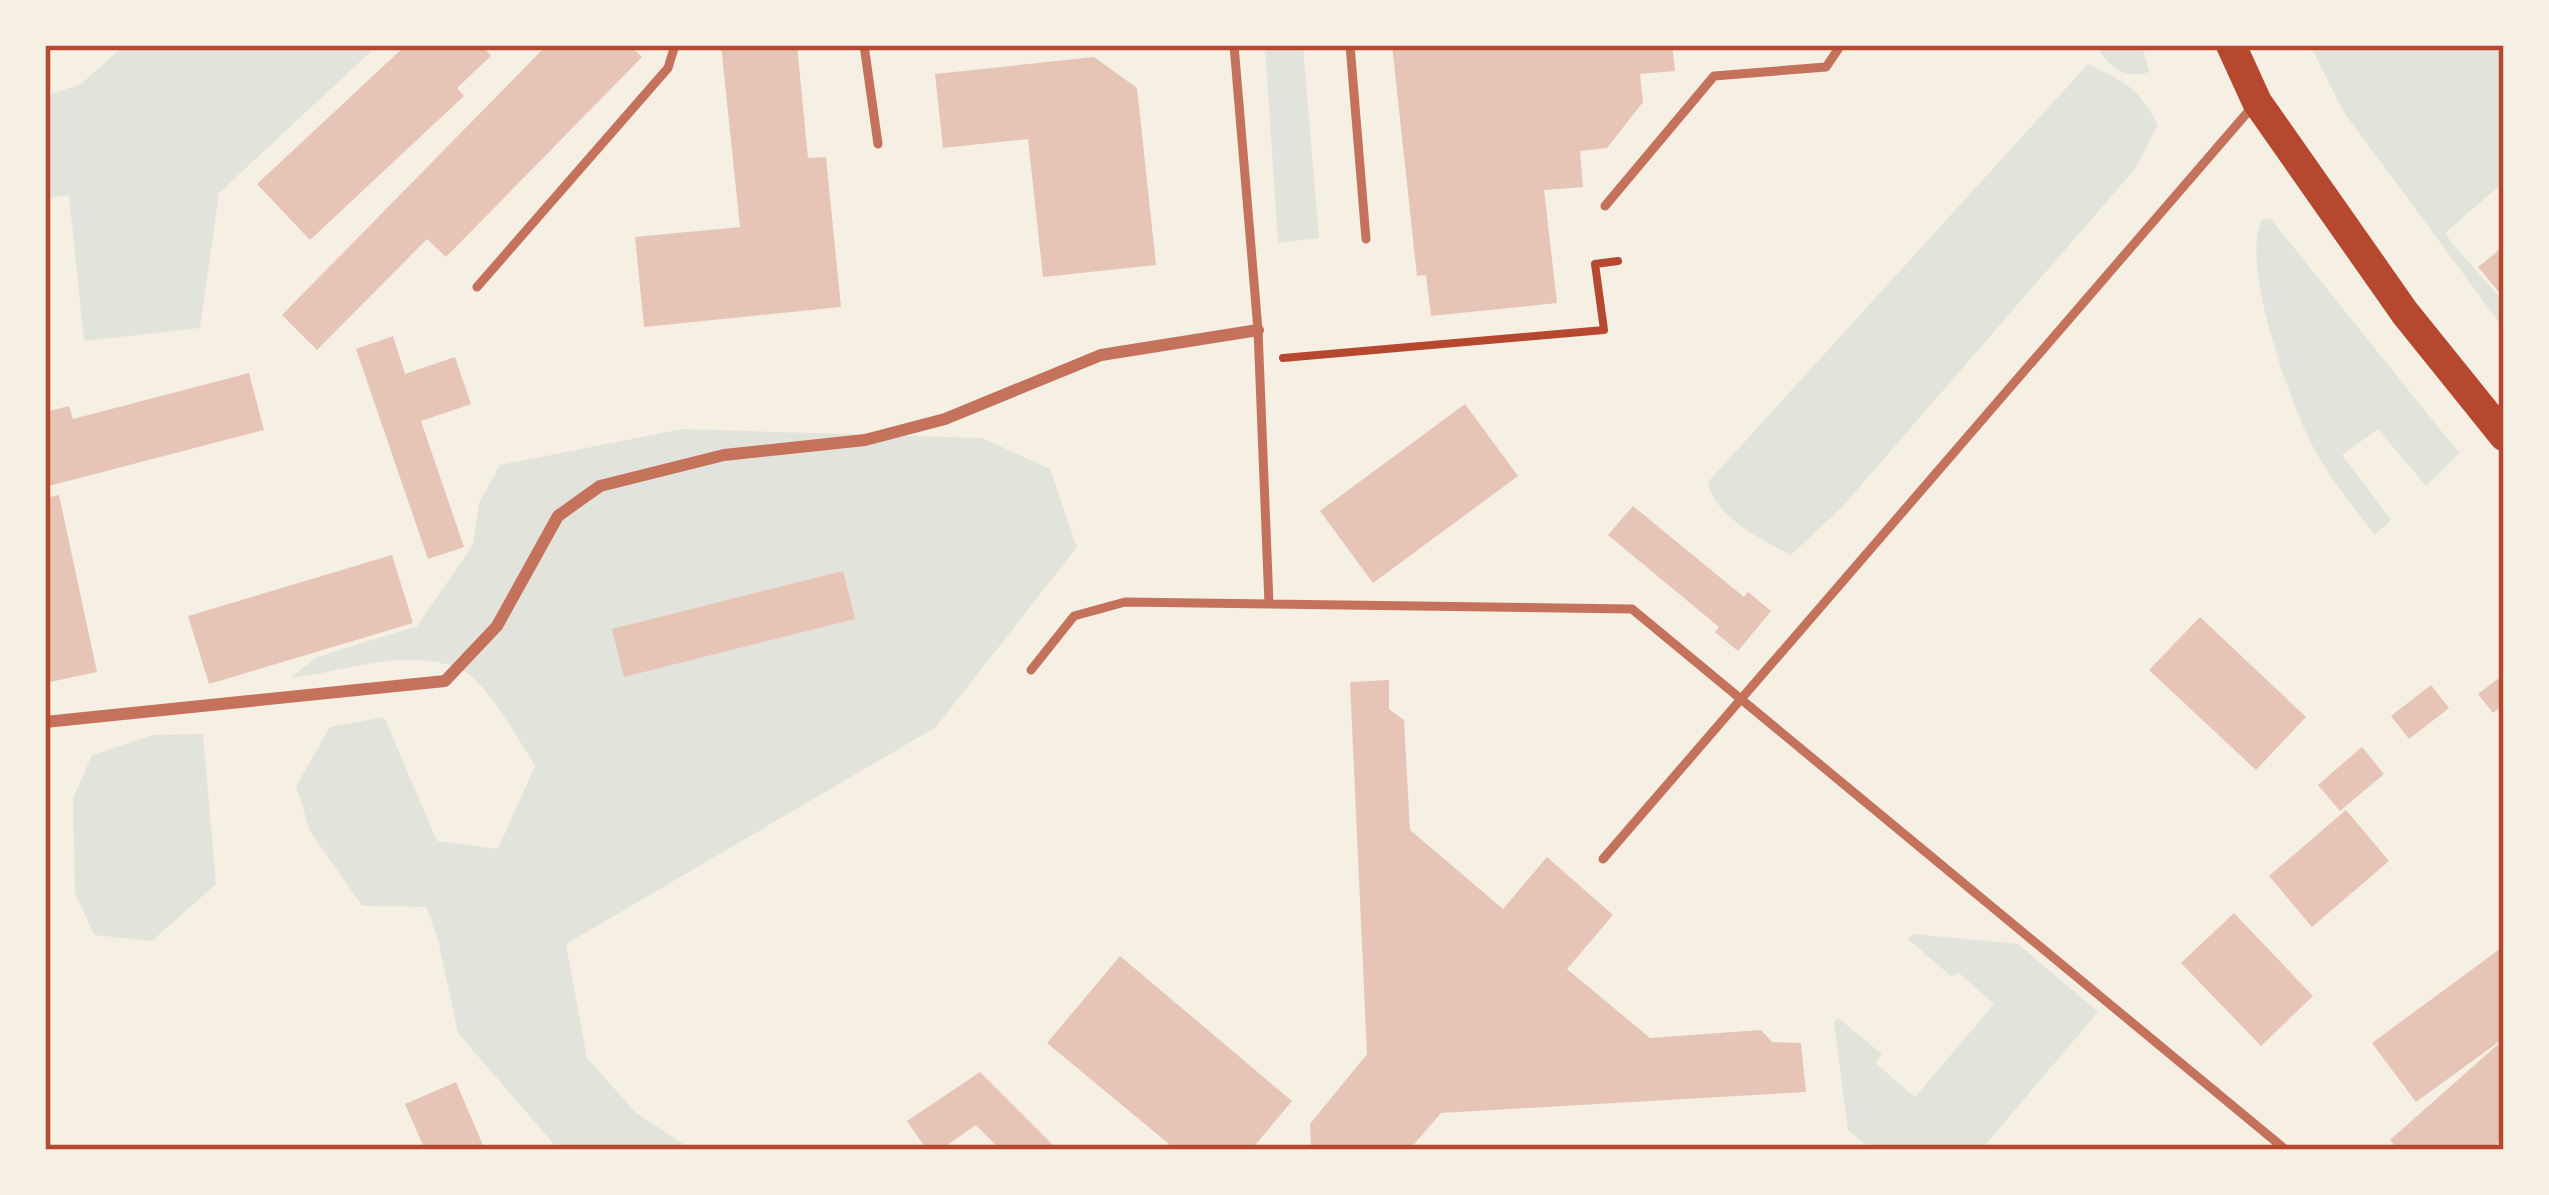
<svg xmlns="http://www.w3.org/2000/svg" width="2549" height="1195" viewBox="0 0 2549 1195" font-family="Ubuntu,sans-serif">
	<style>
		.green { fill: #e2e4dc }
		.building { fill: #e6c5b7 }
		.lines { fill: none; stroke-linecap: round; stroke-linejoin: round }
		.path { stroke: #b5482f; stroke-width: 8 }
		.service { stroke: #c5725c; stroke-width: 9 }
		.minor { stroke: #c5725c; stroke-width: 12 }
		.primary { stroke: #b5482f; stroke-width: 30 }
		.neatline { fill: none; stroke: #b5482f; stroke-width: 4.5 }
	</style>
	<rect width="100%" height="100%" fill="#f6efe4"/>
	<!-- green -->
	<path class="green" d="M125 45H378L219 193 200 328 84 341 69 195 45 199V96L81 84Z
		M1265 45H1303L1319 238 1278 243Z
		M2095 45H2142L2149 72C2123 80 2109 66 2095 45Z
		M2310 45H2504V182L2446 232 2450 241 2504 302V329L2343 111Z
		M2088 64C2126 83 2137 86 2158 125L2135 169 1843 506 1791 555C1761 539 1715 518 1708 482Z
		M2270 218 2459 453 2426 486 2378 429 2342 455 2391 520 2375 535C2352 506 2328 476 2311 443 2289 399 2240 263 2262 220Z
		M682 429 982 438 1050 469 1077 547 936 727 566 944 587 1058 636 1113 693 1150H559L458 1033 438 940 426 907 362 906 310 831 296 786 330 727 384 717 437 841 498 849 535 766C520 742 485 679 460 669 407 646 344 672 290 678L317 657 417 626 473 545 479 503 500 465Z
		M203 734 216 884 152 941 94 935 75 893 73 798 92 755 153 735Z
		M1913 934 2018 944 2098 1012 1981 1150H1872L1848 1130 1834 1023 1838 1018 1882 1054 1875 1063 1915 1097 1994 1004 1958 972 1952 977 1908 939Z"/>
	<!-- building -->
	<path class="building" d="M406 45 419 49 423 45H481L491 56 457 88 464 96 310 240 257 184Z
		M547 45H630L642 57 446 257 427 239 317 350 282 315Z
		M721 45H797L808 158 826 157 841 307 644 327 635 237 740 227Z
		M1392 45H1672L1675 71 1640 74 1643 102 1607 148 1580 151 1583 187 1544 190 1557 303 1431 316 1426 275 1417 276Z
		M1094 57 1137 88 1156 265 1043 277 1028 139 943 148 935 74Z
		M2504 246V298L2478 267Z
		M393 336 405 374 455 357 471 404 421 421 464 547 428 559 356 349Z
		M249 373 264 430 45 487V412L69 406 73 419Z
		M1465 404 1518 476 1373 583 1320 511Z
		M59 495 97 672 45 683V498Z
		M1633 506 1744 597 1748 592 1771 611 1738 651 1715 632 1719 627 1608 535Z
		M392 555 413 623 209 684 188 616Z
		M843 571 855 619 624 677 612 629Z
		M2200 617 2306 717 2256 770 2149 670Z
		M2504 674V705L2493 713 2478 694Z
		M1389 680V709L1404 720 1410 830 1503 909 1547 857 1613 915 1567 969 1650 1038 1761 1030 1772 1042 1801 1043 1806 1092 1441 1113 1409 1150H1311L1310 1124 1367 1054 1350 682Z
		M2431 685 2449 708 2409 739 2391 716Z
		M2362 747 2384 774 2340 811 2318 785Z
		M2346 810 2389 861 2312 927 2269 876Z
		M2234 913 2313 996 2261 1046 2181 963Z
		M2504 946V1038L2416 1102 2372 1043Z
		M1120 956 1292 1101 1251 1150H1164L1169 1144 1047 1043Z
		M2504 1039V1138L2490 1150H2398L2390 1140Z
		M980 1072 1058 1150H1001L976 1125 940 1150H927L907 1121Z
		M456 1082 485 1150H425L405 1104Z"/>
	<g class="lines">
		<!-- path -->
		<path class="path" d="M1283 358 1604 330 1595 264 1618 261"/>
		<!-- service -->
		<path class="service" d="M864 45 878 144
			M1234 45 1258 330 1269 604 1632 609 2286 1150
			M1350 45 1366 239
			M1605 206 1714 76 1826 67 1841 45
			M477 287 668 68 675 45
			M1031 670 1074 616 1125 602 1269 604
			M1603 859 2253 106"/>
		<!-- minor -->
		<path class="minor" d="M45 722 445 681 497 626 558 516 600 486 724 455 865 440 945 419 1101 355 1258 330"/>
		<!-- primary -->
		<path class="primary" d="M2231 45 2257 102 2405 313 2504 436"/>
	</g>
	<!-- border -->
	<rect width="2549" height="1195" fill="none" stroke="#f6efe4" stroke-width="96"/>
	<rect x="48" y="48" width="2453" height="1099" class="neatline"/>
</svg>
